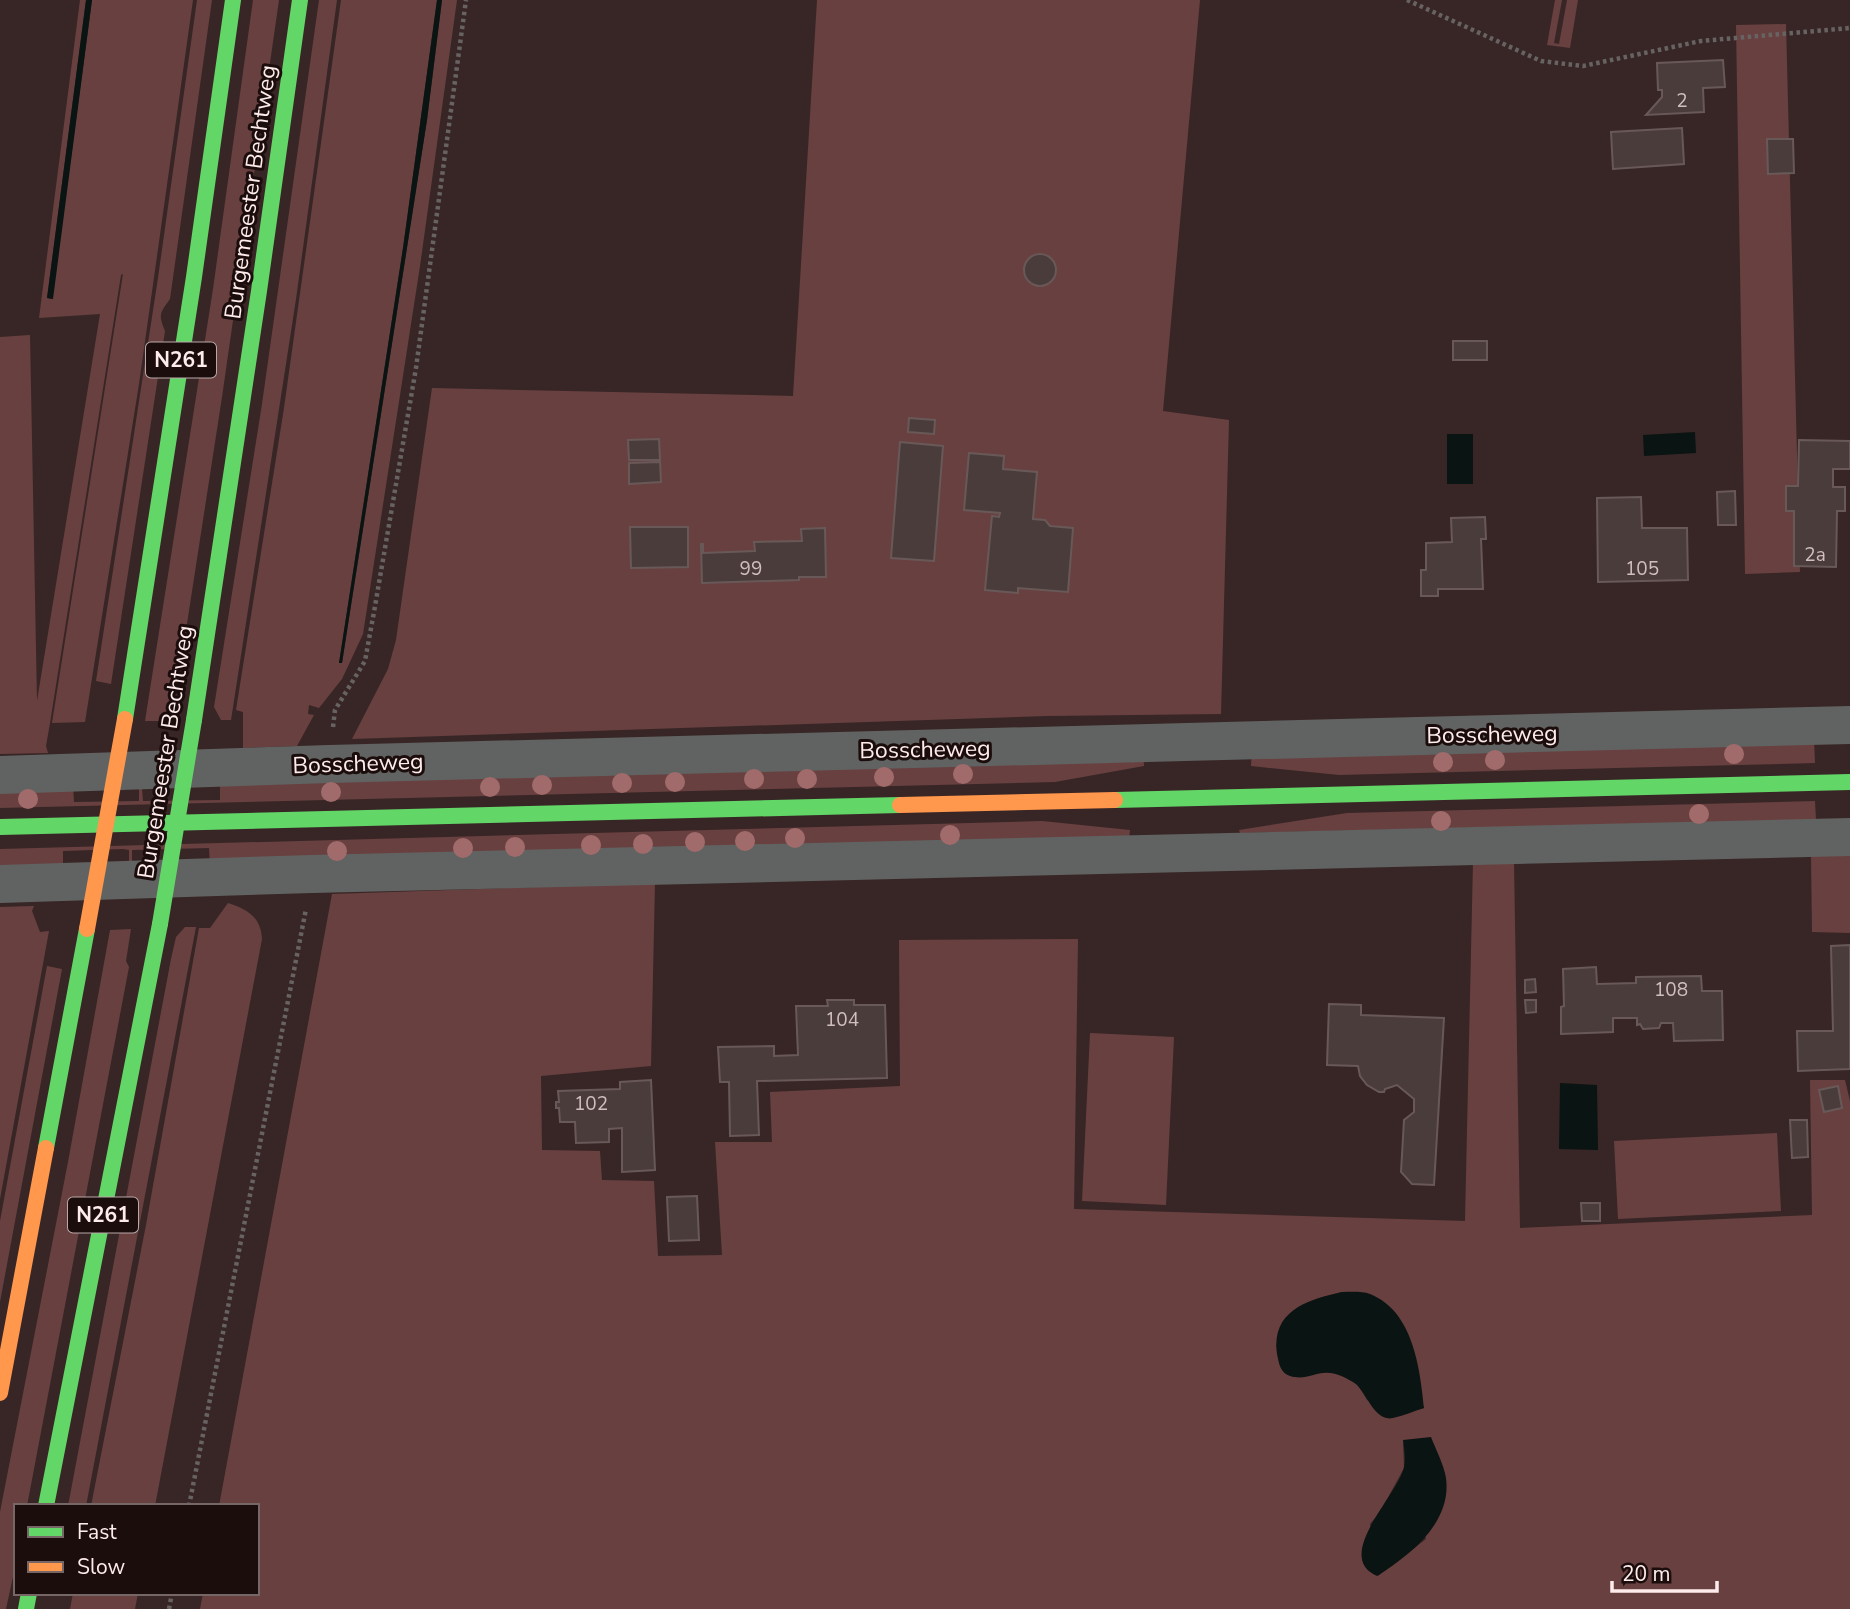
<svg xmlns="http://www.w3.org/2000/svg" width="1850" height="1609" viewBox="0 0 1850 1609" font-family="'Nunito Sans',sans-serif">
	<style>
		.green { fill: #694040; fill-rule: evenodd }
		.water { fill: #0a1412 }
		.building { fill: #4b3c3c; stroke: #685958; stroke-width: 2 }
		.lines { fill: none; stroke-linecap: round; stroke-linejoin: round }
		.path { stroke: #686363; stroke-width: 4.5; stroke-dasharray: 3.5 3.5; stroke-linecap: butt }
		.street { stroke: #616362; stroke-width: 38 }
		.fast { stroke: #63d668; stroke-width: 16 }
		.slow { stroke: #ff974d; stroke-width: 16 }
		.fast-bridge { stroke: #63d668; stroke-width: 16 }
		.slow-bridge { stroke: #ff974d; stroke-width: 16 }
		.tree { fill: #a26b6b }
		.labels { text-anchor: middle; stroke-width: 6; stroke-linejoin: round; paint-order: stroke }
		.number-label { font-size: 19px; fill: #d1bfbf }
		.shield { fill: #1c0d0d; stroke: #baa8a8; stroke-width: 2 }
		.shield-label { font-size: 21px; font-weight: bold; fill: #feebeb }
		.street-label { font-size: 23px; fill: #feebeb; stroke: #1c0d0d }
	</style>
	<rect width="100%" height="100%" fill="#382626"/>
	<!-- green -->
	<path class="green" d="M80 0H86L47 298 52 299 92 0H193L139 384 85 722 52 723 123 274 121 275 50 723 46 746 48 753 0 754V337L30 335 37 701 100 314 39 318Z
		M197 0H212L170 299C160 313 158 314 165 331L111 684 96 681 158 278Z
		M253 0H279L222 397 178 682 172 689 167 721H145L213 289Z
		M319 0H337L296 299 231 720H221L214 707 262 404Z
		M341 0H437L403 248 339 663H342L427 120 442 0H457L420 266 363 634 342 679 319 708 309 705 308 714 314 715 297 746 243 748V712L236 710 284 408Z
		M817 0H1200L1163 411 1229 420 1221 714 1047 716 352 739 388 669 396 640 432 388 793 396Z
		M1555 0H1562L1554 43 1559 44 1567 0H1578L1570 48 1547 45Z
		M1786 24 1800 572 1745 574 1736 25Z
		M1814 740 1815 763 1339 775 1251 766 1252 747Z
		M1143 749 1144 766 1055 782 0 808V787L73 785 74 802 139 801V788H142L143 801 220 800V781Z
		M1815 801 1816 820 1240 833 1239 830 1347 813Z
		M1042 821 1130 830 1128 849 210 866 209 848 132 850V863H129V850L123 849 63 851V870L0 871V849Z
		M1850 846V933L1812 932 1811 856Z
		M1473 862H1514L1520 1228 1812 1215 1810 1080H1845L1850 1101V1609H200L203 1593H257V1506H219L332 894 655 883 651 1066 541 1076 542 1150 600 1151 602 1180 654 1181 658 1256 722 1255 715 1142H772L770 1092 900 1086 899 940 1078 939 1074 1209 1465 1221ZM1342 1292 1424 1408 1402 1414 1367 1400 1358 1385 1346 1378 1331 1372H1316L1276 1347C1281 1307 1308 1300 1342 1292ZM1403 1440 1426 1539 1378 1576 1370 1524 1380 1512 1404 1468Z
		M228 903C247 909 261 917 262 939L155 1506H91L146 1225 199 928H210Z
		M34 906 32 911 40 932 49 931 0 1199V907Z
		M185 927H196L192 948 86 1506H68L171 959 176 937Z
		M131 929 126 961 129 967 27 1506H16V1563L6 1609H0V1512L68 1162 110 930Z
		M47 966 62 969 0 1302V1221Z
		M1090 1033 1174 1037 1166 1205 1082 1201Z
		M1777 1133 1781 1211 1618 1219 1614 1141Z
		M73 1593H138L135 1609H70Z"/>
	<!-- water -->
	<path class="water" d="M86 0H92L53 299 47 298Z
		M437 0H442L427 120 342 663H339L403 248Z
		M1695 432 1696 453 1644 456 1643 435Z
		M1447 434H1473V484H1447Z
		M1560 1083 1597 1085 1598 1150 1559 1149Z
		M1342 1292C1351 1292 1362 1291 1370 1294 1413 1311 1420 1368 1424 1408 1414 1411 1403 1416 1393 1418 1375 1422 1367 1394 1356 1384 1352 1381 1346 1378 1342 1376 1318 1366 1310 1382 1290 1376 1280 1373 1279 1363 1277 1354 1271 1310 1308 1300 1342 1292Z
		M1431 1437C1436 1450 1444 1465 1446 1478 1452 1523 1410 1555 1377 1576 1332 1556 1399 1494 1404 1467 1406 1459 1404 1448 1403 1440Z"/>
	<!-- building -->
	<path class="building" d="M1723 60 1725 87 1703 88 1704 112 1646 115 1662 97V90H1658L1657 63Z
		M1682 128 1684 164 1613 169 1611 132Z
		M1767 139H1793L1794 173 1768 174Z
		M1024 270a16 16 0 1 1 32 0a16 16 0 1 1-32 0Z
		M1453 341H1487V360H1453Z
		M909 418 935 420 934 434 908 432Z
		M659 439 660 460H629L628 440Z
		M1799 440 1850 441V469H1833V487H1845V511H1837L1836 567 1794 566V511H1786V486H1798Z
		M900 442 943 446 934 561 891 558Z
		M969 453 1004 456 1003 469 1037 472 1033 519 1045 520 1050 526 1073 528 1068 592 1018 588V593L985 590 992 516 999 517 1000 513 964 510Z
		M660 462 661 482 629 484V463Z
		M1735 491 1736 525H1718L1717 492Z
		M1641 497 1642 528H1687L1688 580 1598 582 1597 498Z
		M1485 517 1486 539H1481L1483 589H1438V596H1421V570H1426V543L1452 542 1451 518Z
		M630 527H688V567L631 568Z
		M825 528 826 577H799V580L702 583 701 544H703V553L755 551 754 542 802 541 801 529Z
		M1850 945V1069L1798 1071 1797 1031H1833L1831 946Z
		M1596 967 1597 984 1636 983V977L1701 976 1702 991H1722L1723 1040 1674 1041 1673 1023H1661L1659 1028 1643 1029 1640 1024 1637 1025V1018H1613V1032L1561 1034V1007L1564 1006 1563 969Z
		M1535 979 1536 992 1525 993V980Z
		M827 1000H854V1005H885L887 1078 757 1081 759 1135 730 1136 729 1082H720L718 1047 774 1046V1056L798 1055 796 1006H828Z
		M1525 1000H1536V1012L1526 1013Z
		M1329 1004 1361 1005V1015L1444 1018 1434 1185 1412 1184 1401 1172 1404 1120 1414 1112V1099L1397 1085 1385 1089 1384 1092H1379L1367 1085 1360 1076 1358 1066 1327 1065Z
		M651 1080 655 1170 622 1172V1128L609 1129V1142L576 1143 575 1122H560L559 1108H556V1102H559L558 1091 620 1089V1082Z
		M1838 1086 1842 1108 1824 1112 1819 1090Z
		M1790 1120H1807L1808 1157 1792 1158Z
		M697 1196 699 1240 669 1241 667 1197Z
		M1581 1203H1600V1221H1582Z"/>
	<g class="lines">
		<!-- path -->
		<path class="path" d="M1407 0 1541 61 1583 66 1701 41 1850 28
			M333 727 335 710 365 661 374 612 416 368 466 0
			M189 1506 306 909
			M169 1609 172 1593"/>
		<!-- street -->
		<path class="street" d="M0 775 329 764 1850 725
			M0 884 312 874 1850 837"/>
		<!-- fast -->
		<path class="fast" d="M125 719 194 277 233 0
			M194 720 259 291 300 0
			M1115 800 1850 782
			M0 827 900 805
			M46 1148 87 929
			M46 1506 160 924
			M26 1609 29 1593"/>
		<!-- slow -->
		<path class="slow" d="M900 805 1115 800
			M0 1393 46 1148"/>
		<!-- fast-bridge -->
		<path class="fast-bridge" d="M160 924 194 720"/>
		<!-- slow-bridge -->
		<path class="slow-bridge" d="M87 929 125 719"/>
	</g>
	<!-- trees -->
	<g class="tree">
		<circle cx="1734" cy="754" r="10"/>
		<circle cx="1495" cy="760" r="10"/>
		<circle cx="1443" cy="762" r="10"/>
		<circle cx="963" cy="774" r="10"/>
		<circle cx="884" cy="777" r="10"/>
		<circle cx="754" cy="779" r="10"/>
		<circle cx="807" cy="779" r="10"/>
		<circle cx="675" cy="782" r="10"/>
		<circle cx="622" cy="783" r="10"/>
		<circle cx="542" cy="785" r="10"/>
		<circle cx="490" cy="787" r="10"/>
		<circle cx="331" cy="792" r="10"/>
		<circle cx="28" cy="799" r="10"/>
		<circle cx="1699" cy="814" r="10"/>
		<circle cx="1441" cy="821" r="10"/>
		<circle cx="950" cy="835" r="10"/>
		<circle cx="795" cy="838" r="10"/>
		<circle cx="745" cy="841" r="10"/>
		<circle cx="695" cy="842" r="10"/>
		<circle cx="643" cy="844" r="10"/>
		<circle cx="591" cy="845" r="10"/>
		<circle cx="515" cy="847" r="10"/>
		<circle cx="463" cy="848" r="10"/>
		<circle cx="337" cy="851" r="10"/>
	</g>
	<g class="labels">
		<!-- number labels -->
		<g class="number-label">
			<text x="1682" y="107">2</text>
			<text x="1815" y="561">2a</text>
			<text x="751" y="575">99</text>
			<text x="1642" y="575">105</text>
			<text x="1671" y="996">108</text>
			<text x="842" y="1026">104</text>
			<text x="591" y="1110">102</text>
		</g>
		<!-- shield labels -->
		<g class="shield">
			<rect x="146" y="342.5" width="70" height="35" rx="5"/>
			<rect x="68" y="1197.5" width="70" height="35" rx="5"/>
		</g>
		<g class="shield-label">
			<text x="181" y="367">N261</text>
			<text x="103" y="1222">N261</text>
		</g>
		<!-- street labels -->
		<g class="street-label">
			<text transform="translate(250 192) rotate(-82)" y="8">Burgemeester Bechtweg</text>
			<text transform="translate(1492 734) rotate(-1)" y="8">Bosscheweg</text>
			<text transform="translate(925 749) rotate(-1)" y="8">Bosscheweg</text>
			<text transform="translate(165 752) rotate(-81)" y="8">Burgemeester Bechtweg</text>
			<text transform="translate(358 763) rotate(-2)" y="8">Bosscheweg</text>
		</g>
	</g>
	<!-- legend -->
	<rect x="14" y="1504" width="245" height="91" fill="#1c0d0d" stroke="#766666" stroke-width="2"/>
	<rect x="28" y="1527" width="35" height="10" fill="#63d668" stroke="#766666" stroke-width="2"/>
	<text x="77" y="1539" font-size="21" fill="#feebeb">Fast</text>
	<rect x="28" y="1562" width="35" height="10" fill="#ff974d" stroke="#766666" stroke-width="2"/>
	<text x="77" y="1574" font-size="21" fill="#feebeb">Slow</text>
	<!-- scale -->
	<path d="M1612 1581v10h105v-10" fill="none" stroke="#feebeb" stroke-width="3.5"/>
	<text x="1622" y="1581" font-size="21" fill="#feebeb" stroke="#1c0d0d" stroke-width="5" paint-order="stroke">20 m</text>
</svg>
